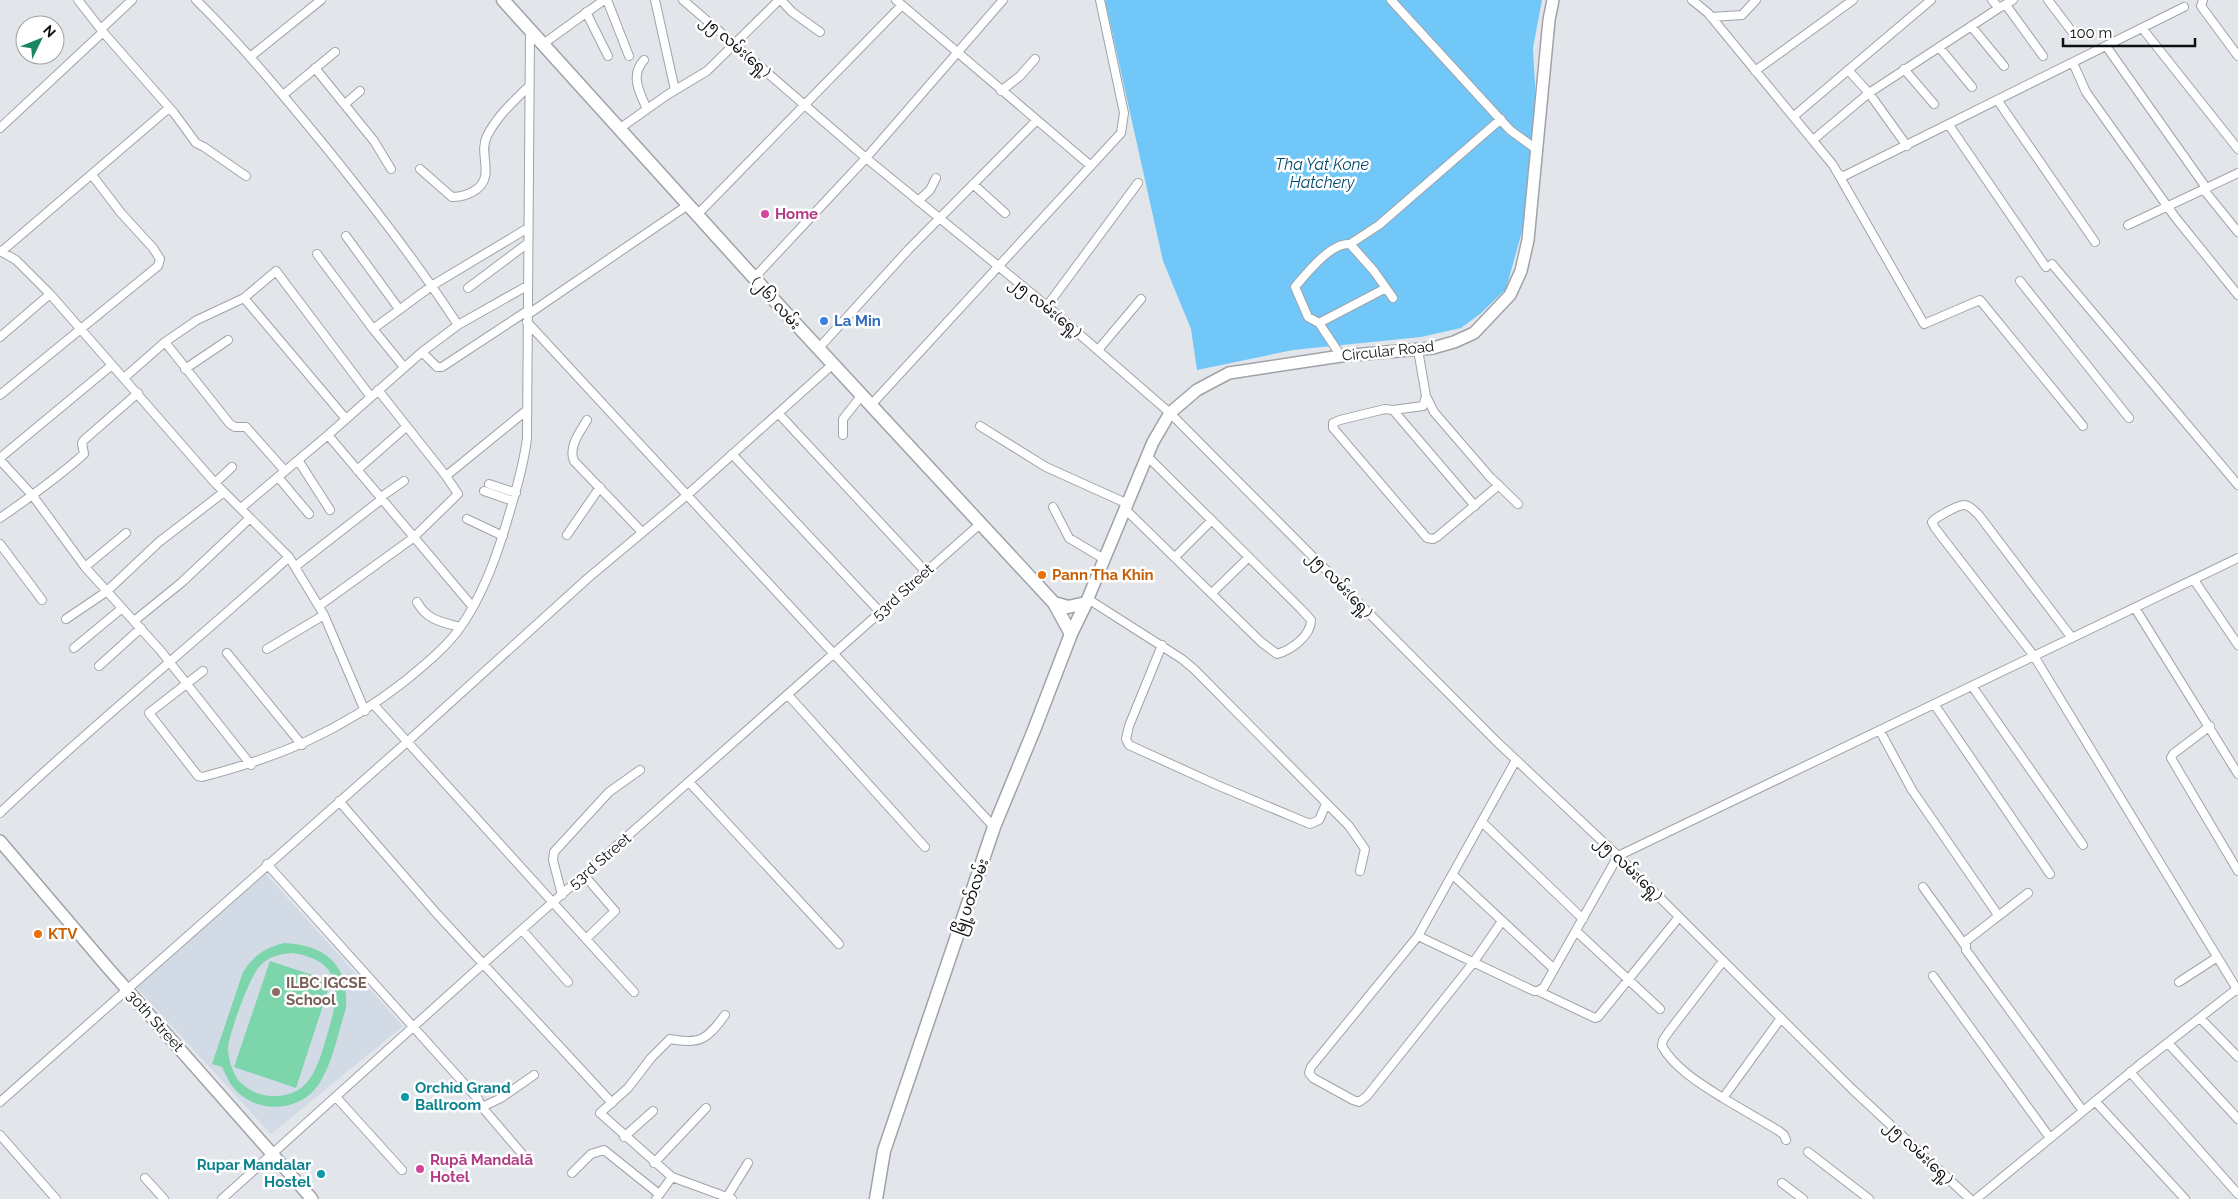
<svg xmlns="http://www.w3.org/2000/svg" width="2238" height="1199" viewBox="0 0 2238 1199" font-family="Raleway,'Noto Sans Myanmar',sans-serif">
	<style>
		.built { fill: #d1dae5 }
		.green { fill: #7dd5ac; fill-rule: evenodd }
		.water { fill: #72c7f9 }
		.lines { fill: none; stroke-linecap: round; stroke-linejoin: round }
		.street-casing { stroke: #9fa3a8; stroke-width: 10 }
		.secondary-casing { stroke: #9fa3a8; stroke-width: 14 }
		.primary-casing { stroke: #9fa3a8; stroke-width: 15 }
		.street { stroke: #fff; stroke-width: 8 }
		.secondary { stroke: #fff; stroke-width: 11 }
		.primary { stroke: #fff; stroke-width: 12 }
		.hotel-dot { fill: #d1479c; stroke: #fff; stroke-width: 2 }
		.shop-dot { fill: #3f7fe0; stroke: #fff; stroke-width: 2 }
		.food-dot { fill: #e8710a; stroke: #fff; stroke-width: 2 }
		.education-dot { fill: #8d6e63; stroke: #fff; stroke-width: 2 }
		.culture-dot { fill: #0f9aa8; stroke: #fff; stroke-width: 2 }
		.labels { text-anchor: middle; stroke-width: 5; stroke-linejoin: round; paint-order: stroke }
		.street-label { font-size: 15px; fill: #0e1011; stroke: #fff }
		.hotel-label { font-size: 15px; font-weight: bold; fill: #b23c85; stroke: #fff; text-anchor: start }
		.shop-label { font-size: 15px; font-weight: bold; fill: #366cbe; stroke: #fff; text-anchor: start }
		.food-label { font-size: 15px; font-weight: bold; fill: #c56008; stroke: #fff; text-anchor: start }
		.education-label { font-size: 15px; font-weight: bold; fill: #785e54; stroke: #fff; text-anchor: start }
		.culture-label { font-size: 15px; font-weight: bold; fill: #0d838f; stroke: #fff; text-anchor: start }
		.water-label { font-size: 16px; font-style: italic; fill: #00496a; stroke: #fff }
	</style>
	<rect width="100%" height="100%" fill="#e2e6eb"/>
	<!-- built -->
	<path class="built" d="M265 873 403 1026 271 1134 136 987Z"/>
	<!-- green -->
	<path class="green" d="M284 943C325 945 349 964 346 1008 338 1033 333 1062 319 1084 302 1110 264 1114 241 1095 231 1087 227 1078 222 1067L212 1064 243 972C254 955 265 948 284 943ZM293 953C343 961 340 992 328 1032 318 1064 312 1098 271 1096 259 1096 246 1089 238 1080 232 1071 228 1058 228 1048 229 1034 250 976 259 967 268 956 280 954 293 953Z
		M270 961 331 981 296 1088 234 1067Z"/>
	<!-- water -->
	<path class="water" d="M1105 0H1542L1533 48 1537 120 1532 178 1523 228 1506 289 1480 314 1461 328 1421 337 1293 350 1197 370 1191 329 1163 261Z"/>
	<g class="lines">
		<defs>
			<path id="street" d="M78 0 103 32 174 113 196 143 204 147 246 176
				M196 0C242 45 283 95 324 145 371 203 417 262 458 325
				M607 0 629 56
				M655 0 675 90
				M683 0 866 158 1047 306 1170 413 1496 741 1618 856 1852 1089 1970 1199
				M781 0 792 12 820 32
				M896 0 1091 166
				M1391 0 1510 130 1536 149
				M1692 0 1708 13 1833 165 1924 324 1980 300 2083 426
				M1992 0 1999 8 2013 0
				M2048 0 2073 33
				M2203 0 2201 6 2238 56
				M2006 5 2043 56
				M586 12 608 56
				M1711 17 1742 15 1756 0
				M1971 26 2004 66
				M2142 28 2238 149
				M101 29 132 0
				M543 44 604 0
				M2106 46 2207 189
				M1939 47 1972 87
				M250 57 321 0
				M644 60C630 75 639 92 647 109
				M2073 63 2086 92 2175 217 2238 295
				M315 68 374 141 391 169
				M1904 69 1934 104
				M1848 70 1869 93 1907 146
				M1755 71 1853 0
				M1001 91 1020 76 1035 59
				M283 95 335 52
				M1998 101 2095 242
				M345 104 360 91
				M1794 116 1931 0
				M1949 125 2046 267
				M0 128 103 32
				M619 129 667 95 707 71 779 0
				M1813 140 1869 93 1999 8
				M420 169 452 197C462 197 469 195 477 189 495 175 478 154 487 136 497 116 514 101 529 86
				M1840 175 1844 176 2184 7
				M973 184 1005 213
				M2204 190 2238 232
				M918 201 930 190 936 178
				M697 215 902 5
				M2128 225 2238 173
				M346 236 399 309
				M1350 244 1379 225 1501 119
				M0 251 16 260 50 294 215 483 289 557 324 615 365 711
				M1 252 169 108
				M317 254 373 329 433 285 528 228
				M2052 264 2238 485
				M754 278 866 158 1003 0
				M2020 281 2129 418
				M468 288 528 243
				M244 298 346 419
				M1047 306 1138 183
				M527 315 688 205
				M527 322 994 827
				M1319 323 1386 288
				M373 329 404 367
				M0 337 50 294
				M165 342 230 424 235 427H246L285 471
				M818 349 908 250 1036 121
				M1098 350 1141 299
				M1418 350 1426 396 1434 412 1490 477 1518 504
				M422 352 437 367H442L527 311
				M1341 356 1319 323 1308 317 1295 287C1306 274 1331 242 1350 244L1374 271 1393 298
				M185 369 228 340
				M124 378 165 342 197 320 244 298 276 271 371 397
				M0 395 158 266 160 259 153 248 121 213 92 175
				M1426 396 1423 406 1393 410 1385 409 1340 420 1333 423V428L1427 538 1433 539 1437 537 1499 485
				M871 405 1121 133 1124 113 1100 0
				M1393 410 1475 506
				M779 414 925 571
				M587 420C580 432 568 447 574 461L642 532
				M980 426 1046 467 1128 504
				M328 435 472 606
				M843 435V419L862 395
				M732 454 880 612
				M0 458 112 365
				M0 460 33 496 85 567 160 650 251 765
				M298 460 330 510
				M357 470 406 427
				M446 476 527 410
				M278 477 309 514
				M215 483 232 467
				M489 484 516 493
				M484 491 513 501
				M381 497 404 481
				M1053 507 1069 538 1104 559
				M241 508 328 435 422 352 458 325 527 286
				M1126 510 1261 642 1277 654C1291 650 1311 636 1311 620L1301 609 1147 456
				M0 518C29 498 57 478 84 454L82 443 84 440 138 393
				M467 519 503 536
				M567 535 600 487
				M0 544 42 600
				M1175 557 1212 520
				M296 566 382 499
				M85 567 126 533
				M2194 580 2238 645
				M1212 593 1249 557
				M1088 599 1182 659 1195 670 1349 826 1365 849 1360 871
				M417 602C427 620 441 622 460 627
				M319 606 413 538 458 494 446 476 378 390
				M2135 608 2238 774
				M66 619 106 592 159 542 224 492
				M134 621 181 583 250 518
				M2072 638 1978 514C1974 511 1970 505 1964 505 1958 505 1936 517 1932 522L1935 528 2034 656 2238 991
				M1162 645 1129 726 1126 739 1129 745 1217 785 1310 824 1319 820 1326 804
				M74 648 121 609
				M267 649 324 615
				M227 653 302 745
				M99 666 141 628
				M203 671 149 713 198 776 202 777C280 757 341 731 405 681 423 666 442 651 457 632 483 597 498 553 510 511 517 487 524 463 527 438L530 32
				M1972 686 2083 845
				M788 695 925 847
				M1934 704 2050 874
				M374 705 634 992
				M2210 726 2173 754 2171 758 2238 871
				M1880 731 1912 790 1998 915
				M689 782 839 944
				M339 801 437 914 612 1103
				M0 813C93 724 194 644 289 557
				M1482 822 1583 919
				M267 864 478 1099 482 1107 529 1162
				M584 875 615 911 586 939
				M1453 875 1554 969
				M1923 887 1964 944
				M2028 893 1966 941V950L2083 1111
				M562 895 553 860 554 852 609 792 640 770
				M1502 921 1473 963 1367 1096 1359 1102 1353 1100 1313 1078 1309 1073 1311 1067 1418 936 1516 760
				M522 930 568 982
				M1576 931 1660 1009
				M1418 936 1534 991H1538L1544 987 1618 856 2238 558
				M1723 961 1670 1030 1663 1040 1662 1046C1674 1068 1702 1085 1723 1098
				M1933 976 2050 1138
				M2179 982 2216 958
				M1538 991 1595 1018 1598 1017 1679 917
				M725 1015C707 1039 701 1045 670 1039L651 1058 628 1088 600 1113 672 1177 732 1199
				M1781 1018 1723 1098 1779 1131 1784 1135 1786 1140
				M2200 1018 2238 1057
				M2168 1043 2238 1119
				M2130 1072 2238 1194
				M336 1097 402 1170
				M2095 1101 2185 1199
				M0 1102 407 742 588 578 686 496 833 364
				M482 1107 501 1098 534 1075
				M0 1135 56 1199
				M624 1137 653 1111
				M1808 1152 1869 1199
				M654 1163 706 1108
				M572 1173 591 1154 604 1150 659 1194
				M145 1178 164 1199
				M1782 1183 1803 1199
				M727 1197 748 1163
				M222 1199 483 964 980 524
				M656 1199 672 1177
				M1976 1199 2138 1066 2238 988"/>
			<path id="secondary" d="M1086 603 1153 442 1170 413 1197 390 1229 373 1341 356 1433 348 1454 342 1474 333 1510 295 1521 271 1528 240 1549 20 1553 0
				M0 841 108 968 312 1199"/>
			<path id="primary" d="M503 0 794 322 1054 603 1071 634
				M1054 603 1068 607 1086 603
				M876 1199 884 1151 994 827 1034 730 1071 634 1086 603"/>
		</defs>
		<!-- street casing -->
		<use href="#street" class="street-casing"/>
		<!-- secondary casing -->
		<use href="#secondary" class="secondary-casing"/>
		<!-- primary casing -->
		<use href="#primary" class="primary-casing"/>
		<!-- street -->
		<use href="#street" class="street"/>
		<!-- secondary -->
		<use href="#secondary" class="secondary"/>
		<!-- primary -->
		<use href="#primary" class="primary"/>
	</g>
	<!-- markers -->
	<g class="hotel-dot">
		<circle cx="765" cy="214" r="5"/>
		<circle cx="420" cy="1169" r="5"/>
	</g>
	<circle class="shop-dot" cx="824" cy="321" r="5"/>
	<g class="food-dot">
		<circle cx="1042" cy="575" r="5"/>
		<circle cx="38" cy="934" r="5"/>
	</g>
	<circle class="education-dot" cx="276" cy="992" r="5"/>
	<g class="culture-dot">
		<circle cx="405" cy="1097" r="5"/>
		<circle cx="321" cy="1174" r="5"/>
	</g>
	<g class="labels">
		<!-- street labels -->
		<g class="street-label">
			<text transform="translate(736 46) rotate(41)" y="5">၂၅ လမ်း(ရှေ့)</text>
			<text transform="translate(776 303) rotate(48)" y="5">(၂၆) လမ်း</text>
			<text transform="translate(1046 307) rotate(39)" y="5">၂၅ လမ်း(ရှေ့)</text>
			<text transform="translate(1388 351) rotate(-6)" y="5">Circular Road</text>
			<text transform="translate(1340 584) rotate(46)" y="5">၂၅ လမ်း(ရှေ့)</text>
			<text transform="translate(903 592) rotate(-42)" y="5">53rd Street</text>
			<text transform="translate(600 861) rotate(-41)" y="5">53rd Street</text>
			<text transform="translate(1629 868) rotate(44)" y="5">၂၅ လမ်း(ရှေ့)</text>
			<text transform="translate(971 897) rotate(-71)" y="5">မြို့ပတ်လမ်း</text>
			<text transform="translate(155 1021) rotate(48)" y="5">30th Street</text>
			<text transform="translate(1919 1152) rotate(43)" y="5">၂၅ လမ်း(ရှေ့)</text>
		</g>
		<!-- hotel labels -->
		<g class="hotel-label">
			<text x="775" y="219">Home</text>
			<text x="430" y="1165">Rupā Mandalā<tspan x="430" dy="17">Hotel</tspan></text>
		</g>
		<!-- shop labels -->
		<g class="shop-label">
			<text x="834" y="326">La Min</text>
		</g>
		<!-- food labels -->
		<g class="food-label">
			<text x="1052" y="580">Pann Tha Khin</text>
			<text x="48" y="939">KTV</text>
		</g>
		<!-- education labels -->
		<g class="education-label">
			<text x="286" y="988">ILBC IGCSE<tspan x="286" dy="17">School</tspan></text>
		</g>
		<!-- culture labels -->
		<g class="culture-label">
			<text x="415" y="1093">Orchid Grand<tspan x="415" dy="17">Ballroom</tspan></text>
			<text x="311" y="1170" text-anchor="end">Rupar Mandalar<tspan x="311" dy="17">Hostel</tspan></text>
		</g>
		<!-- water labels -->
		<g class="water-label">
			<text x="1322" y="170">Tha Yat Kone<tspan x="1322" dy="18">Hatchery</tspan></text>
		</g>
	</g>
	<!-- north arrow -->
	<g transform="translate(40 40) rotate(47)"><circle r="24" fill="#ffffff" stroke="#9f9fa0"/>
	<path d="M0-4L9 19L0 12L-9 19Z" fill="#198765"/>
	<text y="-8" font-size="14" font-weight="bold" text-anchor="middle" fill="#0e1011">N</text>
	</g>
	<!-- scale -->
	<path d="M2063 38v8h132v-8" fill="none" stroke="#0e1011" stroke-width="2.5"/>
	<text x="2070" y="38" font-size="15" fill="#0e1011" stroke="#ffffff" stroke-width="4" paint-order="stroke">100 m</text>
</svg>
